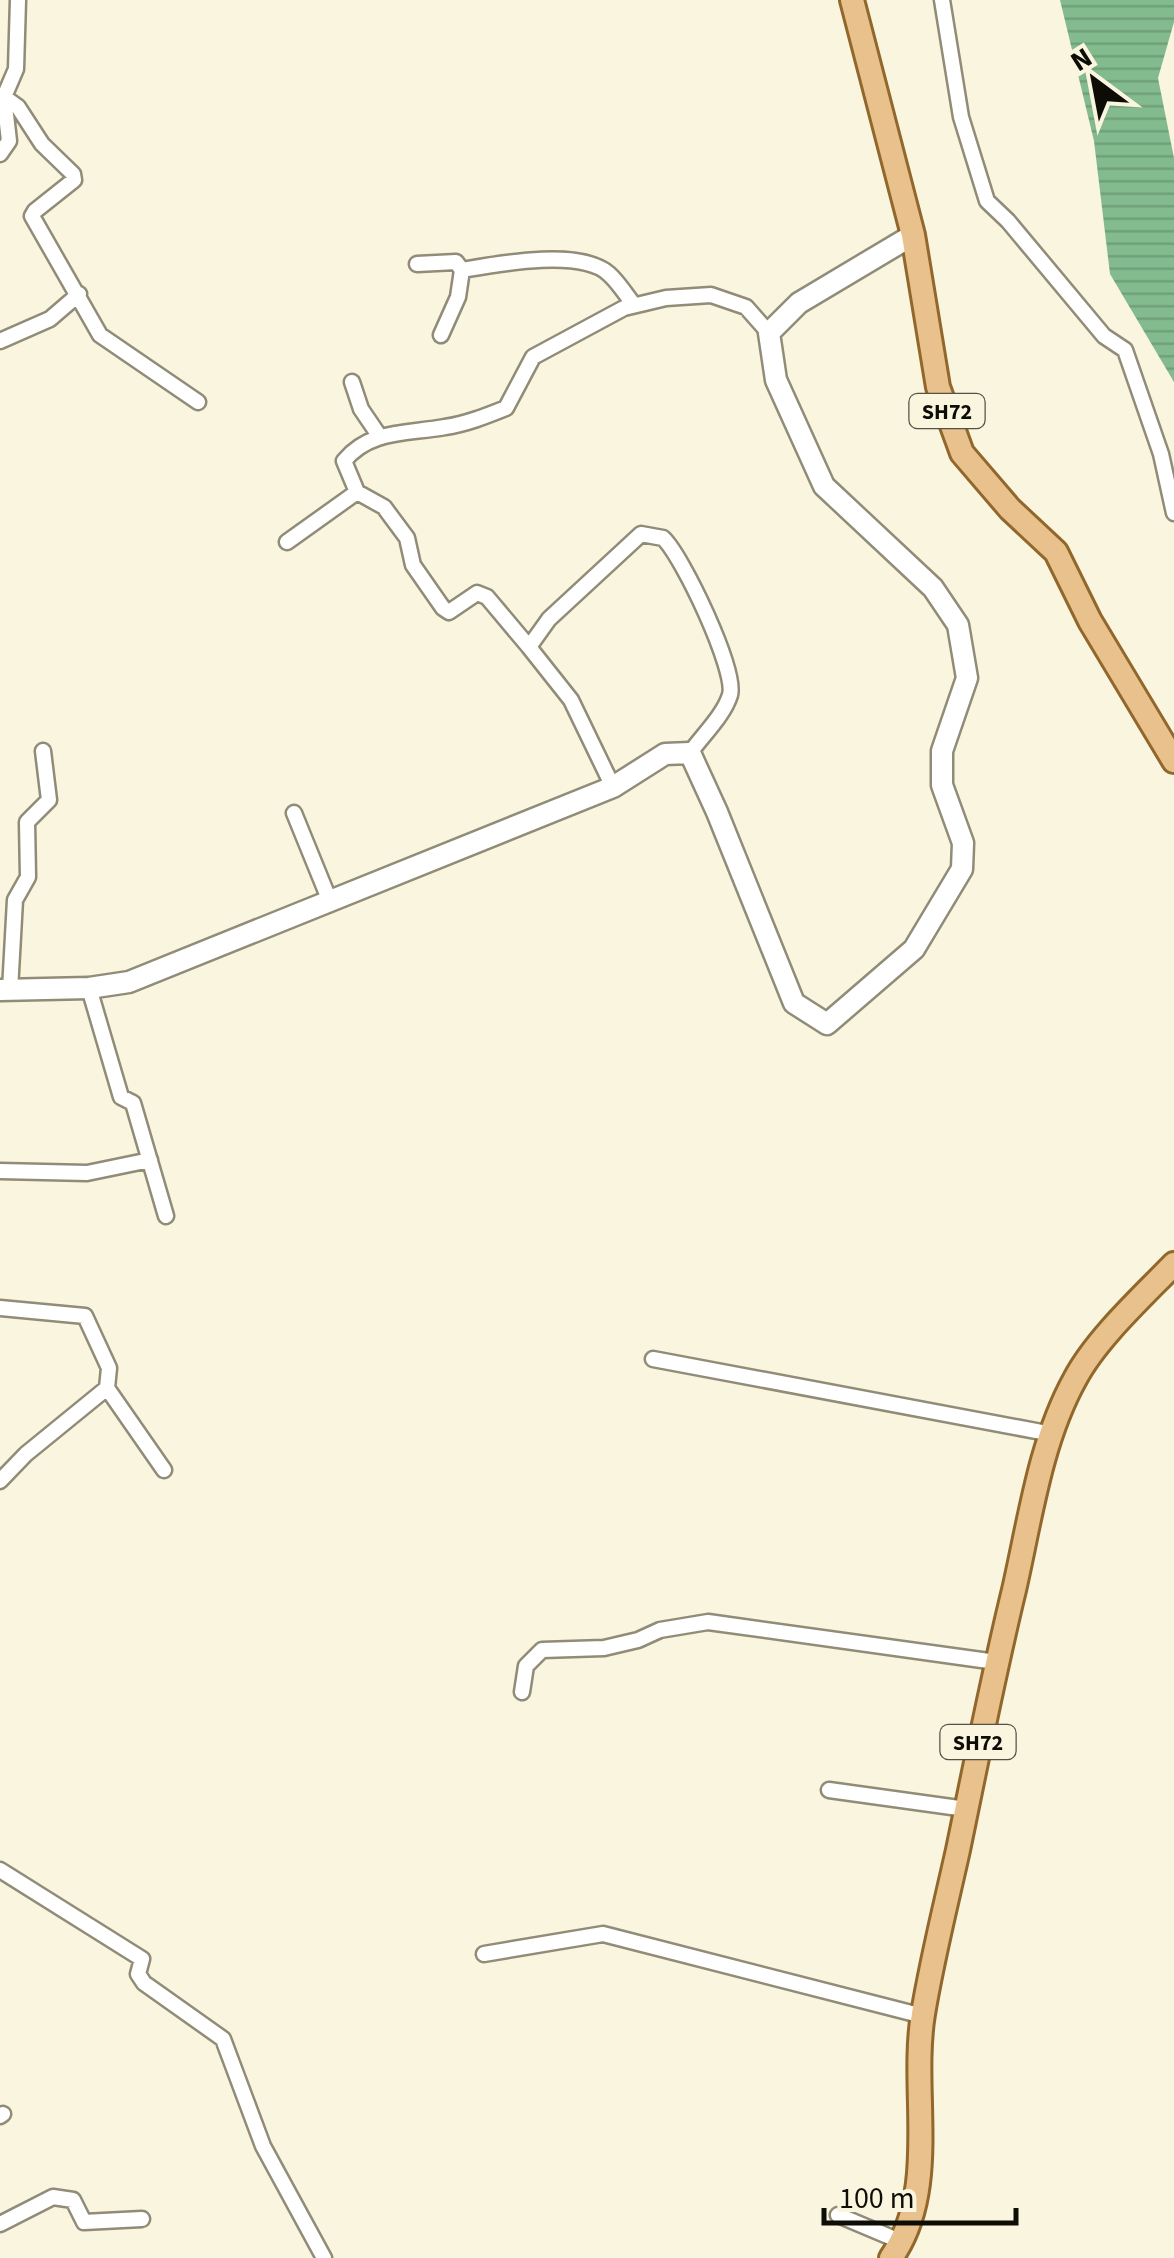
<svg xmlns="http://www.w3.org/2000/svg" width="1174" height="2258" viewBox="0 0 1174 2258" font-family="'Source Sans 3',sans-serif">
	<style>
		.water { fill: url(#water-rules) }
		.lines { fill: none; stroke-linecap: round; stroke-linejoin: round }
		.street-casing { stroke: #908c78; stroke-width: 19 }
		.secondary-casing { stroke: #908c78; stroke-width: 25 }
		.primary-casing { stroke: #91672b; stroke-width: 28 }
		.street { stroke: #fff; stroke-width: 14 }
		.secondary { stroke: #fff; stroke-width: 20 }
		.primary { stroke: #e8c18c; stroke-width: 22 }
		.labels { text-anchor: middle; stroke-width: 8; stroke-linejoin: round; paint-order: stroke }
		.shield { fill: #f9f5df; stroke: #545246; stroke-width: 2.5 }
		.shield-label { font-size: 22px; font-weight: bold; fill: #0d0c05 }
	</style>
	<defs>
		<pattern id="water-rules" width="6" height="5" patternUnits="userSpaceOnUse" patternTransform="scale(2.5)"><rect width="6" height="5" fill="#83bb8e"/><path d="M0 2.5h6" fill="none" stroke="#70a079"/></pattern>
	</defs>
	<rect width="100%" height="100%" fill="#f9f5df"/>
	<!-- water -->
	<path class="water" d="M1060 0H1174V22L1158 78 1174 158V382L1110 274 1094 141Z"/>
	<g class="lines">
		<defs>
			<path id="street" d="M942 0 961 117 987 201 1008 221 1104 336 1125 350 1161 454 1174 513
				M4 97 18 107 42 144 73 174 74 180 35 211 32 216 100 335 198 402
				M0 154 9 141 4 97 16 69 18 0
				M417 264 456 262 462 270
				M441 335 458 297 462 270C497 264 581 248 609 274 619 283 626 295 634 305
				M0 341 50 319 79 294
				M352 382 361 409 380 437
				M357 492 384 507 407 538 413 565 443 608 449 612 477 593 487 597 529 647
				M287 542 357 492 344 461C370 429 408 434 445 427 466 424 486 416 506 408L533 357 624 308 666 298 711 295 746 307 769 333
				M613 787 571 700 529 647 549 619 641 534 663 538C682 555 737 671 730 695 724 715 702 736 690 753
				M294 813 329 899
				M89 988 121 1097 133 1103 166 1216
				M10 990 15 900 28 877 27 822 49 800 43 751
				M0 1171 87 1173 150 1160
				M0 1308 85 1316 109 1368 107 1388 26 1454 0 1481
				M653 1359 1052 1434
				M107 1388 164 1470
				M522 1692 526 1666 542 1650 604 1648 638 1640 660 1630 708 1622 996 1662
				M829 1790 966 1809
				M0 1870 142 1959 138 1974 144 1983 223 2039 263 2146 324 2258
				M484 1954 603 1934 923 2016
				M0 2116 3 2114
				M838 2215 902 2242
				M0 2224 53 2197 73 2200 84 2222 142 2219"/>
			<path id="secondary" d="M0 990 89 988 129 982 613 787 665 754 690 753 717 812 794 1003 827 1024 914 949 962 869 963 843 942 785V751L967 678 958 625 933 588 824 486 776 380 769 333 799 303 913 235"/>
			<path id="primary" d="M852 0 913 235 938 387 962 453 1010 509 1056 552 1090 621 1174 761
				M891 2258C940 2189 910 2093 923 2014 932 1959 946 1904 958 1850 976 1763 993 1676 1014 1590 1030 1520 1040 1442 1075 1379 1096 1339 1143 1296 1174 1264"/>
		</defs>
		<!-- street casing -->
		<use href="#street" class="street-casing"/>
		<!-- secondary casing -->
		<use href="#secondary" class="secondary-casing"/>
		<!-- primary casing -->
		<use href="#primary" class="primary-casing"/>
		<!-- street -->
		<use href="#street" class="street"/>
		<!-- secondary -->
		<use href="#secondary" class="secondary"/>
		<!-- primary -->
		<use href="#primary" class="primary"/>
	</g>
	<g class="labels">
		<!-- shield labels -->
		<g class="shield">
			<rect x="909.5" y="394" width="75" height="34" rx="8"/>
			<rect x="940.5" y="1725" width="75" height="34" rx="8"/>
		</g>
		<g class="shield-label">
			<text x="947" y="419">SH72</text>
			<text x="978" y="1750">SH72</text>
		</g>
	</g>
	<!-- north arrow -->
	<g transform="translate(1094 80) rotate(328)" stroke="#f9f5df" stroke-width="8" paint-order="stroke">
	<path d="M0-8L18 38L0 25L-18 38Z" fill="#0d0c05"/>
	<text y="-15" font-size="28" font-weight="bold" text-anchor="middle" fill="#0d0c05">N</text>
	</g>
	<!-- scale -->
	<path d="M824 2208v15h192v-15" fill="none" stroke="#0d0c05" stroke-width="5"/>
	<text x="839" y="2208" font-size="30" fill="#0d0c05" stroke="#f9f5df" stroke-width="8" paint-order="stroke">100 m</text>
</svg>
